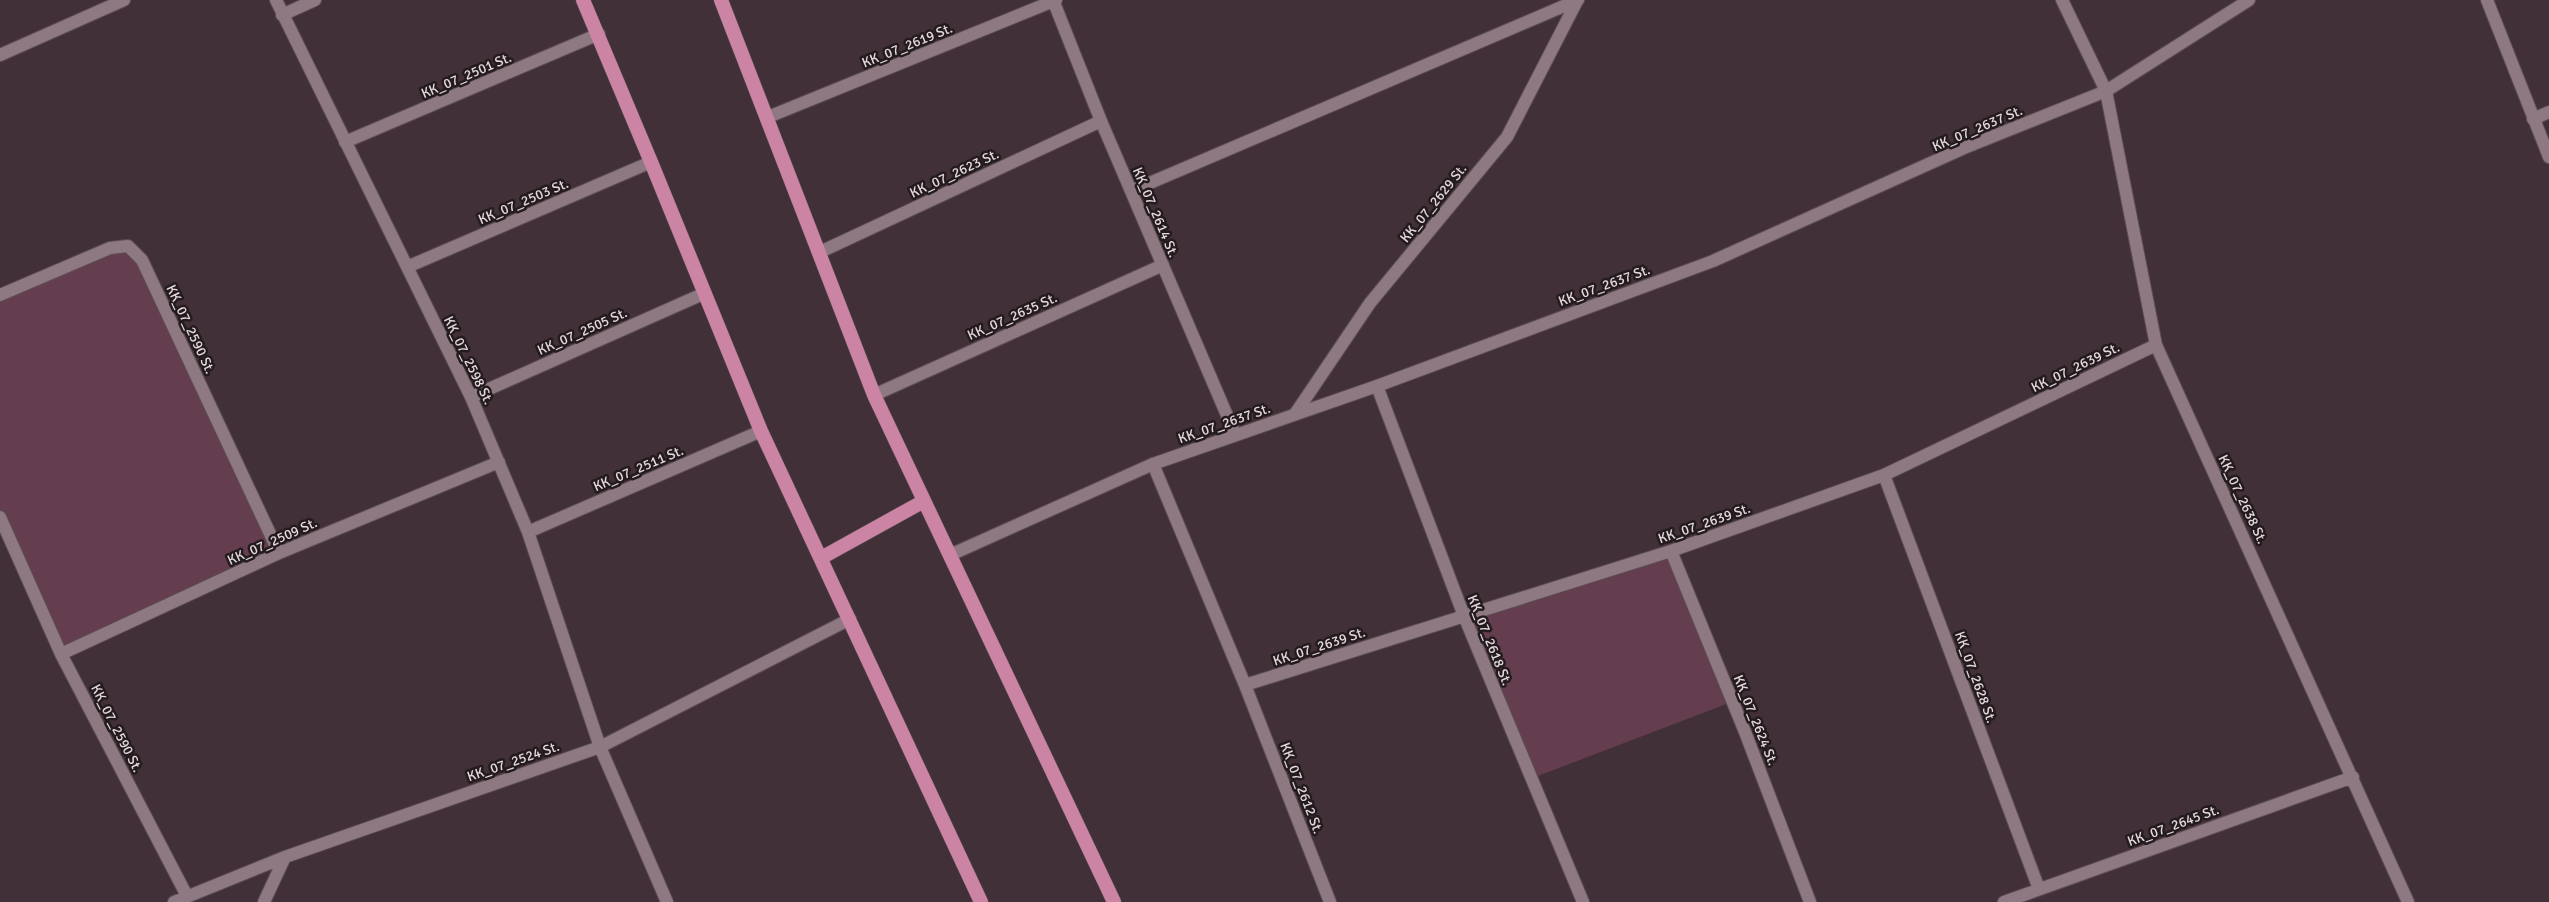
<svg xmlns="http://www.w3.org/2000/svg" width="2549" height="902" viewBox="0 0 2549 902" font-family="Signika,sans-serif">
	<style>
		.green { fill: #643d4f }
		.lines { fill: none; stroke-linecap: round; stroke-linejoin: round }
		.minor-casing { stroke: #5d4e54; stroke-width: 14 }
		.tertiary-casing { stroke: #5d4e54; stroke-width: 14 }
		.trunk-casing { stroke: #5d4e54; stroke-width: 15 }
		.minor { stroke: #8e7982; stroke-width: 12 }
		.tertiary { stroke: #8e7982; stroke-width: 12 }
		.trunk { stroke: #cb84a4; stroke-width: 14 }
		.labels { text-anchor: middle; stroke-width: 5; stroke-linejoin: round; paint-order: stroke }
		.street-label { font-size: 14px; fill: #e4d8dc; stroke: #231b1e }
	</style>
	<rect width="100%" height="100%" fill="#423038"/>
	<!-- green -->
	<path class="green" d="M110 248 142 260 279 553 61 654 0 518V295Z
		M1671 551 1729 703 1530 779 1464 616Z"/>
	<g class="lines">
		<defs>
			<path id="minor" d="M276 0 471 397 528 532 600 747 667 902
				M1053 0 1101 121 1235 434
				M2062 0 2106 91 2156 345 2408 902
				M2487 0 2549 157
				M282 15 315 0
				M0 55 124 0
				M768 117 1056 0
				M2533 119 2549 112
				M345 142 599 34
				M1131 191 1578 0
				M820 252 1101 121
				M407 267 651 162
				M0 295 110 248 128 246 142 260 279 553
				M1377 386 1464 616 1583 902
				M874 395 1163 265
				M471 397 705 293
				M1295 414 1370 303 1507 137 1577 1
				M1153 464 1245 685 1330 902
				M1884 475 2039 889
				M0 517 61 654 187 896
				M528 532 761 431
				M1671 551 1745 732 1810 902
				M61 654 279 553 499 462
				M1245 685 1671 551 1884 475 2156 345
				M174 902 285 857 600 747 850 619
				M264 902 285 857
				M2004 902 2353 777"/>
			<path id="tertiary" d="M950 555 1153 464 1377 386 1713 261 1964 148 2106 91 2249 0"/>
			<path id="trunk" d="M583 0 651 162 761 431 981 902
				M721 0 874 395 1114 902
				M821 558 924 501"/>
		</defs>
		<!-- minor casing -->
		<use href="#minor" class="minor-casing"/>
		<!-- tertiary casing -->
		<use href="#tertiary" class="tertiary-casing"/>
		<!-- trunk casing -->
		<use href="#trunk" class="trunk-casing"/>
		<!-- minor -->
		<use href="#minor" class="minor"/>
		<!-- tertiary -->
		<use href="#tertiary" class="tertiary"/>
		<!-- trunk -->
		<use href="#trunk" class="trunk"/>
	</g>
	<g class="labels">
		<!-- street labels -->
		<g class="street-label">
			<text transform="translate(907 45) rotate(-22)" y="5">KK_07_2619 St.</text>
			<text transform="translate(466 75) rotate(-23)" y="5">KK_07_2501 St.</text>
			<text transform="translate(1977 128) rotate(-23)" y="5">KK_07_2637 St.</text>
			<text transform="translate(954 173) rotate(-25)" y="5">KK_07_2623 St.</text>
			<text transform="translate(523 201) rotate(-23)" y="5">KK_07_2503 St.</text>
			<text transform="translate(1433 203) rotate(-51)" y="5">KK_07_2629 St.</text>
			<text transform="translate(1156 212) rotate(67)" y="5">KK_07_2614 St.</text>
			<text transform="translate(1604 285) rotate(-20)" y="5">KK_07_2637 St.</text>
			<text transform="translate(1012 316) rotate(-24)" y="5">KK_07_2635 St.</text>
			<text transform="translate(191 329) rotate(65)" y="5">KK_07_2590 St.</text>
			<text transform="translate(582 331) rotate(-24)" y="5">KK_07_2505 St.</text>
			<text transform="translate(469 360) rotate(64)" y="5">KK_07_2598 St.</text>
			<text transform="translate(2075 367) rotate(-26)" y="5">KK_07_2639 St.</text>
			<text transform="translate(1224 423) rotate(-19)" y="5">KK_07_2637 St.</text>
			<text transform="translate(638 468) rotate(-23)" y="5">KK_07_2511 St.</text>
			<text transform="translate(2243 499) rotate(65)" y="5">KK_07_2638 St.</text>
			<text transform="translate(1704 523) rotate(-19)" y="5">KK_07_2639 St.</text>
			<text transform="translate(272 541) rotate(-24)" y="5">KK_07_2509 St.</text>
			<text transform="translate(1490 640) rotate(68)" y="5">KK_07_2618 St.</text>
			<text transform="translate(1319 646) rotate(-18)" y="5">KK_07_2639 St.</text>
			<text transform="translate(1976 677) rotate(70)" y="5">KK_07_2628 St.</text>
			<text transform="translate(1756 720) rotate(68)" y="5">KK_07_2624 St.</text>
			<text transform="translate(117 728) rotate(63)" y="5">KK_07_2590 St.</text>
			<text transform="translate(513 761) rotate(-19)" y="5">KK_07_2524 St.</text>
			<text transform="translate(1302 788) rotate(69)" y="5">KK_07_2612 St.</text>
			<text transform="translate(2173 825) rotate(-20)" y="5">KK_07_2645 St.</text>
		</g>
	</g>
</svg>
